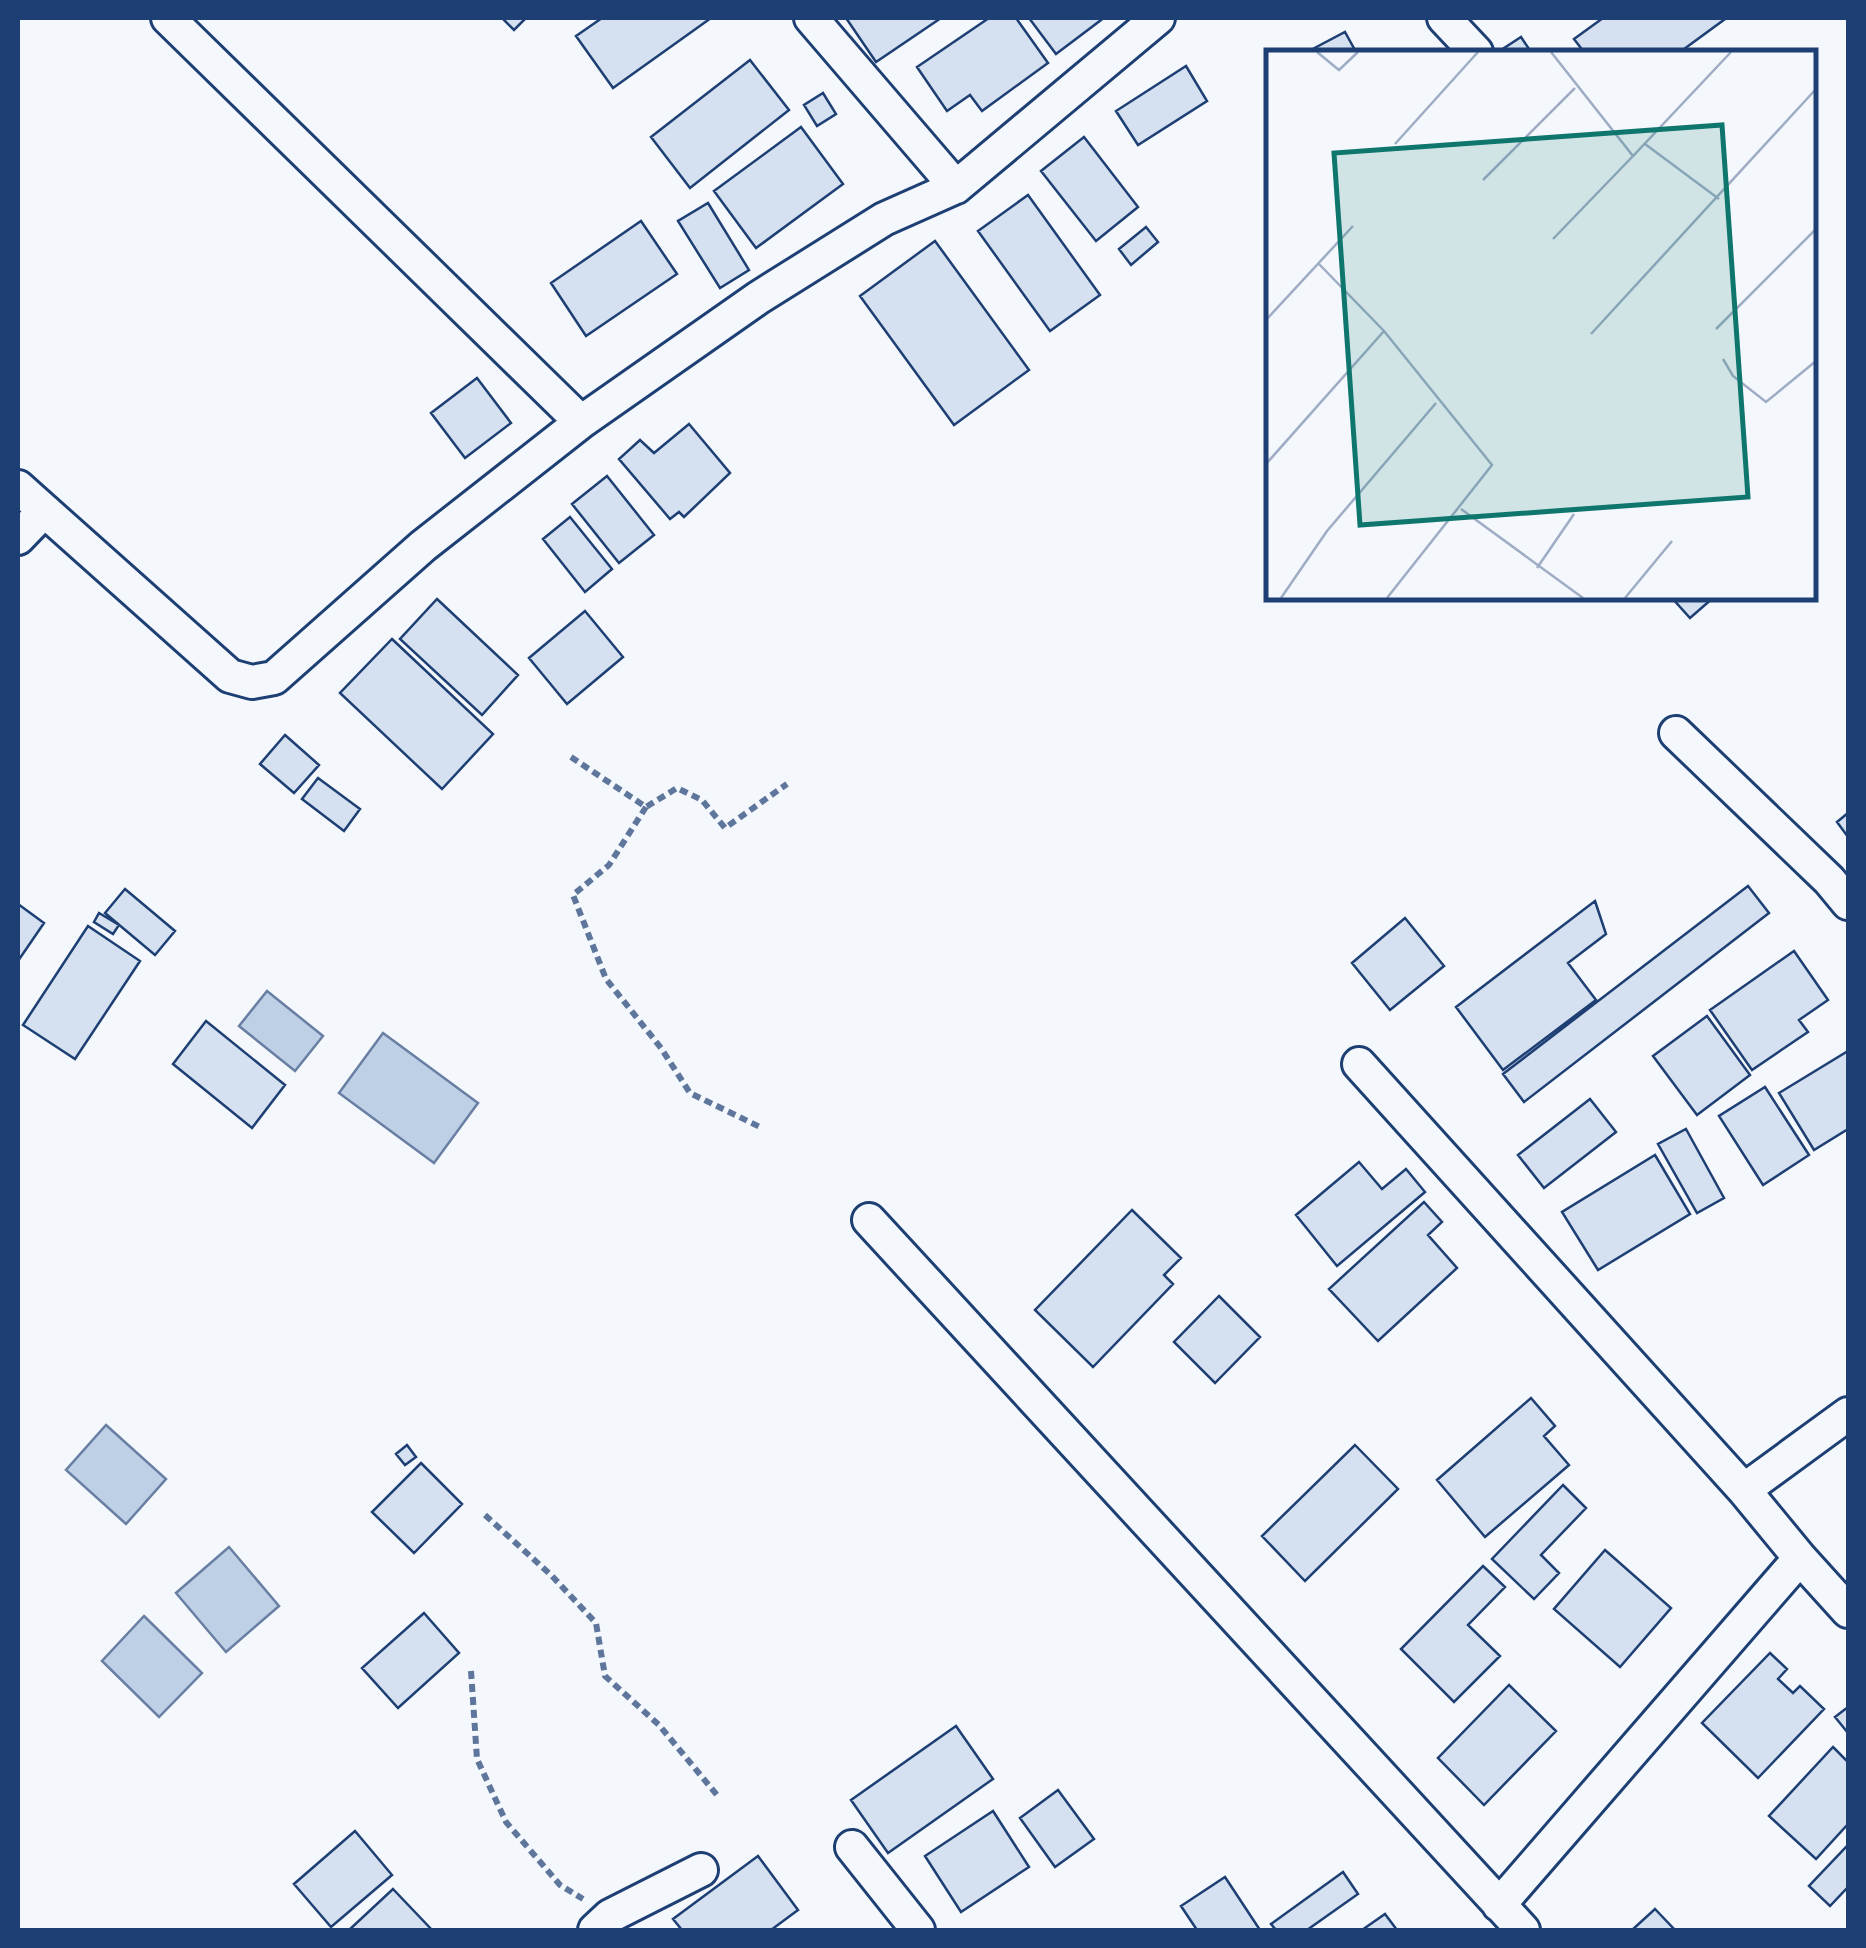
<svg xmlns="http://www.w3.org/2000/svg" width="1866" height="1948" viewBox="0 0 1866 1948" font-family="'Public Sans',sans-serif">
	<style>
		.water { fill: #bed0e5; stroke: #687fa3; stroke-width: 2.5 }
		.building { fill: #d5e0f0; stroke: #1d3f73; stroke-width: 2.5 }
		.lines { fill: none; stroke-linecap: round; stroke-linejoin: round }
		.street-casing { stroke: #1d3f73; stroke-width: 38 }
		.path { stroke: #5e769c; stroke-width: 6; stroke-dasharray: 8 5; stroke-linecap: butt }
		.street { stroke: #f4f7fb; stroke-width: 32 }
		.inset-road { fill: none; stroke: #9eadc5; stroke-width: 2.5 }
		.view { fill: #0f766e; fill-opacity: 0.15; stroke: #0f766e; stroke-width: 5 }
		.inset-edge { fill: none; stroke: #1d3f73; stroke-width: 5 }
	</style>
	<rect width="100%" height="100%" fill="#f4f7fb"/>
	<!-- water -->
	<path class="water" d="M267 991 323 1036 295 1071 239 1026Z
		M383 1033 478 1103 434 1163 339 1093Z
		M106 1425 166 1479 126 1524 66 1470Z
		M229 1547 279 1606 226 1652 176 1593Z
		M144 1616 202 1673 159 1717 102 1661Z"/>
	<!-- building -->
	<path class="building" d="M502 18H526L514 30Z
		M602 18H711L613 88 576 36Z
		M846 18H941L876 62Z
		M989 18H1016L1048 63 982 111 970 95 947 111 917 67Z
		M1029 18H1099L1101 20 1056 54Z
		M1603 18H1724L1725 19 1680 52H1584L1574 39Z
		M1345 32 1356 52H1307Z
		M1521 37 1531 52H1498Z
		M750 60 789 110 690 188 651 137Z
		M1186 66 1207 101 1138 145 1116 111Z
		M823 93 836 114 817 126 804 105Z
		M801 127 843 184 756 248 714 191Z
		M1084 137 1138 207 1096 241 1041 171Z
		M1028 195 1100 295 1050 331 978 231Z
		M708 203 749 270 720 288 678 221Z
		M641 221 677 274 586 336 551 283Z
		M1146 227 1158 242 1131 265 1119 249Z
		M935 241 1029 370 954 425 860 296Z
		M477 378 511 423 465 458 431 413Z
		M689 424 730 473 684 517 679 512 670 519 619 459 640 440 654 453Z
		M607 476 654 535 619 563 572 504Z
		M570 517 612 569 585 592 543 539Z
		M1672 598H1713L1690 618Z
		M437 599 518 675 482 715 400 639Z
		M585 611 623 657 567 704 529 658Z
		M392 639 493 734 442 789 340 693Z
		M285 735 319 765 294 793 260 764Z
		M318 778 360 809 344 831 302 799Z
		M1848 813V837L1837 822Z
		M1748 886 1769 913 1524 1102 1503 1074Z
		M125 889 175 931 155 955 105 913Z
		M1595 901 1606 934 1568 963 1596 1000 1503 1070 1456 1007Z
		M18 904 44 923 18 961Z
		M99 913 119 925 113 934 94 922Z
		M1405 918 1444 966 1390 1010 1352 963Z
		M88 926 140 961 75 1059 23 1025Z
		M1794 951 1828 1000 1799 1020 1808 1032 1752 1070 1710 1010Z
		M1707 1016 1750 1075 1697 1115 1653 1056Z
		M206 1021 285 1085 252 1128 173 1064Z
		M1848 1051V1129L1814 1150 1779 1093Z
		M1765 1087 1809 1155 1763 1185 1719 1116Z
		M1590 1099 1616 1132 1544 1188 1518 1155Z
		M1686 1129 1724 1198 1697 1213 1658 1144Z
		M1655 1155 1690 1214 1598 1270 1562 1212Z
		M1359 1162 1382 1189 1406 1169 1425 1192 1337 1266 1296 1215Z
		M1424 1202 1442 1222 1428 1235 1457 1268 1378 1341 1329 1289Z
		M1132 1210 1181 1258 1164 1275 1173 1284 1093 1367 1035 1310Z
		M1219 1296 1260 1337 1215 1383 1174 1342Z
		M1531 1398 1555 1426 1544 1436 1569 1465 1485 1537 1437 1480Z
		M407 1445 416 1457 405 1465 396 1454Z
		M1355 1445 1398 1489 1305 1581 1262 1536Z
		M421 1463 462 1504 414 1553 372 1512Z
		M1563 1485 1586 1508 1541 1555 1559 1573 1534 1599 1492 1559Z
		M1605 1550 1671 1608 1620 1667 1554 1609Z
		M1483 1566 1505 1587 1468 1625 1500 1656 1454 1702 1401 1649Z
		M424 1613 459 1653 398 1708 362 1668Z
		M1770 1653 1787 1669 1778 1679 1793 1693 1800 1686 1824 1709 1758 1778 1702 1723Z
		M1509 1685 1556 1731 1484 1805 1438 1758Z
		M1848 1707V1733L1835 1717Z
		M956 1726 993 1779 888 1853 851 1800Z
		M1833 1747 1848 1762V1824L1816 1859 1769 1816Z
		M1058 1790 1094 1839 1055 1867 1020 1818Z
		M993 1811 1029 1867 961 1912 925 1856Z
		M355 1831 392 1875 331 1927 294 1884Z
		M1848 1845V1887L1830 1906 1809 1886Z
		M758 1856 798 1910 771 1930H682L673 1919Z
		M1343 1872 1358 1894 1307 1930H1276L1271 1924Z
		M1225 1877 1260 1930H1197L1181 1906Z
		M393 1889 432 1930H349Z
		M1655 1909 1675 1930H1632Z
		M1385 1914 1397 1930H1362Z"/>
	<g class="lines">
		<defs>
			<path id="street" d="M168 18 581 422
				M811 18 956 187
				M1444 18 1476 52
				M18 487 230 676 252 682 274 678 423 546 581 422 758 298 884 219 956 187 1158 18
				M18 538 44 511
				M1676 733 1829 880 1848 903
				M1359 1064 1744 1490
				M869 1220 1523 1930
				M1848 1414 1744 1490 1800 1558 1848 1611
				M852 1847 918 1930
				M1499 1905 1800 1558
				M595 1930 610 1916 701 1870"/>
		</defs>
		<!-- street casing -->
		<use href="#street" class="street-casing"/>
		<!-- path -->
		<path class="path" d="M571 757 646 807 677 788 702 800 725 828 787 784
			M646 807 609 865 573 895 606 979 661 1048 690 1093 760 1127
			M485 1515 551 1575 596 1623 605 1676 659 1725 717 1795
			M471 1671 477 1759 506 1822 560 1885 583 1899"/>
		<!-- street -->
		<use href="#street" class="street"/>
	</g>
	<!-- overview -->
	<g transform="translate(1266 50)">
		<rect width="550" height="550" fill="#f4f7fb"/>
		<path class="inset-road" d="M51 2 73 20 92 2M285 2 367 106 465 2M129 94 212 2M379 94 453 149M217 130 309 38M287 189 367 106M52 213 118 281 226 415 121 548M0 270 87 176M450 279 550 179M325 284 550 39M457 309 467 326 500 352 550 311M0 414 118 281M195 459 317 548M271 518 308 464M15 548 61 481 170 353M359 548 406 491"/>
		<path class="view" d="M456 75 482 447 94 475 68 103Z"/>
		<rect width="550" height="550" class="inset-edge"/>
	</g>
	<!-- border -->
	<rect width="1866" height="1948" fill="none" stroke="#1d3f73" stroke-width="40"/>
</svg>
